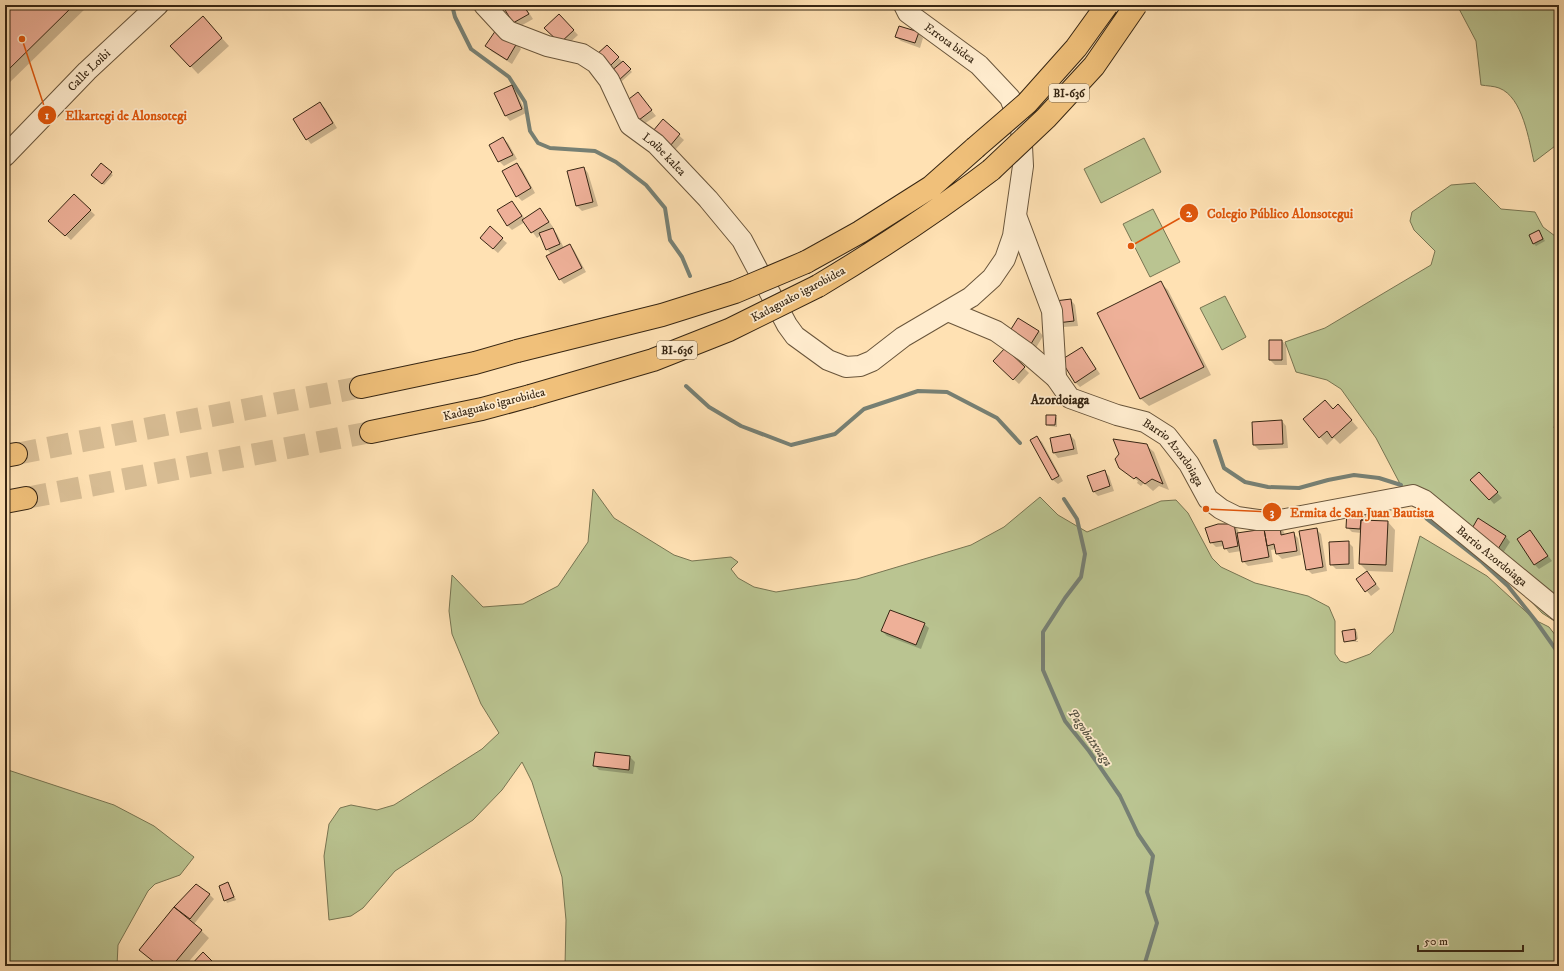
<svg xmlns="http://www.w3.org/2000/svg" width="1564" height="971" viewBox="0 0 1564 971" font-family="'IM FELL DW Pica',serif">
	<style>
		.green { fill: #bac491; stroke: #787552 }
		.shadow { fill: #0003 }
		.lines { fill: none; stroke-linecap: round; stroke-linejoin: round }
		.stream { stroke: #778074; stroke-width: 4 }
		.building { fill: #eeb098; stroke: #372613 }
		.highway-tunnel { stroke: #d7bc93; stroke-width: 22; stroke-dasharray: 22 11; stroke-linecap: butt }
		.minor-casing { stroke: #69553b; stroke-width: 22 }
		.highway-casing { stroke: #372613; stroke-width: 24 }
		.minor { stroke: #ffecce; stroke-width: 20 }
		.highway { stroke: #f0c07a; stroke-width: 22 }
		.highway-bridge-casing { stroke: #372613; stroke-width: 24; stroke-linecap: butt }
		.highway-bridge { stroke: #f0c07a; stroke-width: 22 }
		.labels { text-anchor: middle; stroke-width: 3.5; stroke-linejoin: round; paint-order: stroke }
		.shield { fill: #ffecce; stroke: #73614b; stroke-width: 1 }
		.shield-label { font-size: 11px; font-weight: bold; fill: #372613 }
		.street-label { font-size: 12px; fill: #372613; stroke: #ffecce }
		.neighbourhood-label { font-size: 13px; font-weight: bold; fill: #372613; stroke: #ffecce }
		.water-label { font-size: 13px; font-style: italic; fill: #575343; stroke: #ffecce }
		.leader { fill: none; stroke: #df560c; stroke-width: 1.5 }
		.callout-dot { fill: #df560c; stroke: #ffecce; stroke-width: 1.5 }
		.mark-label { font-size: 12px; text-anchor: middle; font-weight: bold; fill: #fff }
		.callout-label { font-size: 13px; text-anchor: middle; font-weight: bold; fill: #df560c; stroke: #ffecce; stroke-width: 3.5; stroke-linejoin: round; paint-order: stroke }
	</style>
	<rect width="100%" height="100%" fill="#ffe1b3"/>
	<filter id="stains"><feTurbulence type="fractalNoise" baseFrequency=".005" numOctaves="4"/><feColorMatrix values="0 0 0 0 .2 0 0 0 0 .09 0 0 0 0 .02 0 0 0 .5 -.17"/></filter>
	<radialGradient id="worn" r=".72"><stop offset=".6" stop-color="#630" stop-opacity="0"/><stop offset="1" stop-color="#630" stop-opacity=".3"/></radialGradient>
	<!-- green -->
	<path class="green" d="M1457 5H1559V143L1534 162C1529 141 1523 97 1499 88 1494 86 1487 86 1481 85L1476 41Z
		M1144 138 1161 172 1101 203 1084 169Z
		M1475 183 1501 209 1535 212 1543 227 1559 239V415L1556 417 1554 428 1559 432V624L1542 613 1503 571 1408 499 1376 438 1341 389 1327 380 1296 372 1285 342 1325 328 1431 265 1435 251 1414 230 1410 221 1412 212 1451 185Z
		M1153 209 1180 262 1150 277 1123 224Z
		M1225 296 1246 337 1222 350 1200 308Z
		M593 489 614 518 674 555 692 561 731 557 738 562 731 569 738 578 754 587 776 592 857 579 971 545 1004 527 1040 497 1058 515 1087 532 1161 501 1176 500 1188 513 1212 558 1221 567 1255 583 1308 596 1329 607 1335 621V654L1340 661 1346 663 1370 654 1393 632 1420 536 1487 576 1535 620 1549 627 1559 640V966H565L566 920 562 877 532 782 522 762 502 790 473 820 395 871 363 908 351 916 329 920 324 856 329 824 340 808 351 805 377 810 394 805 482 749 499 733 481 704 452 634 449 611 452 575 483 607 523 604 558 586 588 542Z
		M5 769 114 805 154 826 194 857 180 875 155 884 148 891 118 945 117 966H5Z"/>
	<!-- shadow -->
	<path class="shadow" d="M5 5H89L5 87Z
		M503 5H524L533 19 519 27 514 23Z
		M559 15 578 35 565 47 546 28Z
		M210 25 229 46 198 74 172 46Z
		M918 33 923 38 920 48 901 41 896 37Z
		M517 44 521 49 512 64 491 51 487 46Z
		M607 46 632 72 621 82 597 55Z
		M511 86 516 91 526 113 510 121 506 116 495 93Z
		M638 94 656 116 644 124 639 119Z
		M320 104 325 108 337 128 311 144 307 139Z
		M663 121 684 140 675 150 659 136Z
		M503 138 508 143 517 159 504 166 499 161Z
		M517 164 522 169 535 193 522 201 517 196Z
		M101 165 113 175 104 185 92 175Z
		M584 168 588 173 598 206 582 211 577 206 568 172Z
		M74 195 95 215 71 240 50 221Z
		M512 202 525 219 540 209 553 227 552 228 557 234 564 248 569 245 574 250 586 272 564 284 560 279 552 255 547 249 541 235 537 238 525 222 512 230 507 225Z
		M1539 231 1545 241 1536 246 1534 244Z
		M502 239 507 243 498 253 486 243Z
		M1051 281 1059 302 1071 300 1075 305 1078 326 1063 327 1058 323Z
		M1161 283 1168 290 1211 375 1149 406 1141 399 1099 314Z
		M1019 319 1039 331 1043 336 1034 351Z
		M1270 341H1282L1286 345 1287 365H1275L1270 360Z
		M1082 349 1086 353 1100 374 1080 387 1075 382Z
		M1005 350 1029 373 1019 384 994 361Z
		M1333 410 1345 413 1358 428 1340 444 1334 438 1327 445 1304 419Z
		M1055 416 1057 418V427L1049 426 1047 424Z
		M1282 421 1286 426 1288 448 1259 450 1254 445 1253 423Z
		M1070 435 1075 440 1078 454 1058 458 1054 453 1051 439Z
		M1037 437 1042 442 1063 481 1058 484 1053 480 1031 440Z
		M1146 445 1154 452 1169 490 1159 486 1153 491 1144 483 1141 486 1137 483 1138 481 1120 468Z
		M1104 471 1109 476 1114 491 1098 496 1094 492Z
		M1484 478 1502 498 1494 504 1472 480Z
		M1365 513 1370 517 1369 521 1388 522 1395 530 1393 572 1367 571 1360 564 1361 533 1352 532 1347 527Z
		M1479 520 1506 537 1510 542 1503 553 1476 536Z
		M1234 525 1238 530 1239 534 1279 527 1284 532 1285 535 1293 533 1298 538 1301 555 1282 559 1277 554 1276 549 1271 550 1273 562 1248 566 1243 561 1241 551 1229 553 1224 546 1216 547 1211 542Z
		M1316 529 1321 534 1327 571 1312 574 1307 569Z
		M1530 532 1552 561 1539 569 1535 565Z
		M1348 542 1353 547 1354 569H1336L1331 564Z
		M1367 572 1380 589 1371 596 1357 579Z
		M924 624 929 628 921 649 887 636 882 631Z
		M1355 630 1357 632 1358 639 1345 640Z
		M1358 641V642H1346Z
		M596 753 630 757 635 762 633 774 599 770 594 765Z
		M228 883 236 900 227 903 220 886Z
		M209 894 214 899 194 924 209 938 185 966H159L140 949 174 907Z"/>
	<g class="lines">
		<!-- stream -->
		<path class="stream" d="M452 5 455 17 471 49 509 77 525 102 530 131 538 143 550 148 595 151 616 162 646 185 665 208 670 240 682 257 690 276
			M686 386 709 407 741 426 791 445 835 434 864 409 918 391 947 392 997 418 1020 443
			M1215 441 1224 468 1245 482 1268 487 1299 488 1328 480 1354 475 1379 478 1401 485
			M1064 499 1077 519 1085 554 1081 577 1065 598 1043 632V670L1065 721 1089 751 1120 796 1138 834 1153 856 1147 892 1157 923 1144 966
			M1416 505 1427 519 1482 562 1508 586 1535 620 1559 654"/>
	</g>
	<!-- building -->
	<path class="building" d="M5 5H74L5 73Z
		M502 5H523L529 14 513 23Z
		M559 14 574 30 560 43 544 28Z
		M203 16 222 38 190 67 170 46Z
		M899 26 919 32 915 43 895 37Z
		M496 30 517 43 507 60 485 46Z
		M607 45 619 57 608 68 596 55Z
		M623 61 631 69 618 81 610 72Z
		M512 85 522 109 505 116 494 93Z
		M638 92 652 110 639 120 625 102Z
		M320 102 333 123 306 140 293 119Z
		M663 119 680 134 670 146 653 131Z
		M503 137 513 155 498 162 489 145Z
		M101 163 112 172 102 184 91 175Z
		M517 163 531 188 516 197 502 171Z
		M584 167 593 202 576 206 567 171Z
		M74 194 91 210 65 236 48 221Z
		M512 201 522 216 507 226 497 210Z
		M540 208 549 222 531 233 522 220Z
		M490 226 503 238 493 249 480 238Z
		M553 228 560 244 546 250 539 233Z
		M1539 230 1543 239 1533 244 1529 235Z
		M570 244 582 268 559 280 546 256Z
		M1161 281 1204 367 1140 399 1097 313Z
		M1071 299 1074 321 1057 323 1055 301Z
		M1018 318 1039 331 1029 347 1008 334Z
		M1269 340H1282V360H1269Z
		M1082 347 1096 369 1075 383 1061 360Z
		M1005 348 1025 367 1013 380 993 361Z
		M1325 400 1333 409 1338 404 1352 420 1332 438 1327 431 1319 438 1303 419Z
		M1046 415H1056L1055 425H1046Z
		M1282 420 1283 444 1253 445 1252 422Z
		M1070 434 1074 449 1053 453 1050 438Z
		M1037 436 1059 476 1052 480 1030 440Z
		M1113 439 1147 444 1163 484 1152 479 1145 484 1136 477 1134 479 1119 468 1115 459 1119 454Z
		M1105 470 1110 486 1093 492 1087 476Z
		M1479 472 1498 492 1489 500 1470 480Z
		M1347 510 1365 512 1364 520H1361L1360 529 1346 528Z
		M1478 518 1506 536 1498 549 1470 532Z
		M1361 520 1388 521 1386 565 1359 564Z
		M1218 524H1234L1238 546 1224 549 1222 541 1210 543 1205 528Z
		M1280 526 1281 535 1294 532 1297 551 1276 554 1274 544 1267 546 1264 529Z
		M1317 528 1323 567 1306 570 1299 531Z
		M1264 529 1269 557 1242 562 1237 533Z
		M1530 530 1548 556 1534 565 1517 539Z
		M1349 541V564L1330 565 1329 542Z
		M1367 571 1376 584 1365 592 1356 579Z
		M890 610 925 623 916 645 881 631Z
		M1355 629 1356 640 1344 642 1342 631Z
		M595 752 630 756 629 770 593 766Z
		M228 882 234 897 224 901 219 886Z
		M196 884 210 894 190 919 174 907Z
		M174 907 202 930 172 966H159L139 950Z
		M203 952 217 966H190Z"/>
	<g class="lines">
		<!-- highway-tunnel -->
		<path class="highway-tunnel" d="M16 454 361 387
			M26 498 371 432"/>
		<defs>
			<g id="minor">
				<path id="s1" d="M484 5 508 31 547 46 582 54 596 63 609 80 630 125 656 144 708 199 742 240 787 325 795 336 828 360 846 367 860 366 872 361 903 337 971 297 992 278 1005 259 1013 236 1023 166 1021 126 1010 98 979 65 908 13 904 5"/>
				<path id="s2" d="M5 156 87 71 158 5"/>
				<path d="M1017 218 1052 311 1056 378"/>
				<path id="s3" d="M948 311 996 331 1027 353 1056 378 1070 398 1117 415 1145 422 1167 436 1189 464 1208 499 1221 509 1237 517 1258 520H1280L1413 495 1424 500 1559 611"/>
			</g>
			<path id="highway" d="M806 262 860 232 931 187 975 148
				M818 286C878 250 935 213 991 170
				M361 387 475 363 517 351
				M371 432 482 409 530 396
				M5 456 16 454
				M5 502 26 498"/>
		</defs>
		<!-- minor casing -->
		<use href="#minor" class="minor-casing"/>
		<!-- highway casing -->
		<use href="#highway" class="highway-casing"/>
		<!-- minor -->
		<use href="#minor" class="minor"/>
		<!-- highway -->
		<use href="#highway" class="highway"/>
		<defs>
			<path id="highway-bridge" d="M975 148 1027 103 1076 48 1107 5
				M991 170 1046 118 1094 66 1136 5
				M517 351 662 315 735 292 806 262
				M530 396 653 360 729 330 818 286"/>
		</defs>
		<!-- highway-bridge casing -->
		<use href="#highway-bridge" class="highway-bridge-casing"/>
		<!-- highway-bridge -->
		<use href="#highway-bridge" class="highway-bridge"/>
	</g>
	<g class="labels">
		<!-- shield labels -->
		<g class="shield">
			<rect x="1049" y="84" width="40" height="18" rx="3"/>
			<rect x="657" y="341" width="40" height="18" rx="3"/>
		</g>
		<g class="shield-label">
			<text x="1069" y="97">BI-636</text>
			<text x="677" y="354">BI-636</text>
		</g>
		<!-- street labels -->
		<g class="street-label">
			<text transform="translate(950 43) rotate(36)" y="4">Errota bidea</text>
			<text dy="4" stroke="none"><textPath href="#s2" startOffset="120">Calle Loibi</textPath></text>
			<text dy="4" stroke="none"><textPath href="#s1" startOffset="246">Loibe kalea</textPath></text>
			<text transform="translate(798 294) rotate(-28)" y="4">Kadaguako igarobidea</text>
			<text transform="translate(494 404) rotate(-14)" y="4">Kadaguako igarobidea</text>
			<text dy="4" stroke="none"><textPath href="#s3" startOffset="274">Barrio Azordoiaga</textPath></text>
			<text dy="4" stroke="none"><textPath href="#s3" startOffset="646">Barrio Azordoiaga</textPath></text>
		</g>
		<!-- neighbourhood labels -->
		<g class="neighbourhood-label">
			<text x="1060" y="404">Azordoiaga</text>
		</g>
		<!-- water labels -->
		<g class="water-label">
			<text transform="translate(1091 737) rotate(55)" y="5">Pagobatxoaga</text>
		</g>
	</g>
	<!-- callouts -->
	<path class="leader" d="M22 39L47 115M1131 246L1189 213M1206 509L1272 512"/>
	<g class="callout-dot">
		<circle cx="22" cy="39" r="4"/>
		<circle cx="1131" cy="246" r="4"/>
		<circle cx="1206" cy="509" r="4"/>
		<circle cx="47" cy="115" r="10"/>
		<circle cx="1189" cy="213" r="10"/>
		<circle cx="1272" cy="512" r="10"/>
	</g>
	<g class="mark-label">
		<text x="47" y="119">1</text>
		<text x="1189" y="217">2</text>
		<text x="1272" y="516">3</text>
	</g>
	<g class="callout-label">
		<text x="126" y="120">Elkartegi de Alonsotegi</text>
		<text x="1280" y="218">Colegio Público Alonsotegui</text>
		<text x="1362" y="517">Ermita de San Juan Bautista</text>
	</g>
	<!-- margin -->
	<rect width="1564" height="971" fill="none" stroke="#ffe1b3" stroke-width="20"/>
	<rect x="6" y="6" width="1552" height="959" fill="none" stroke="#372613" stroke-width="2"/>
	<rect x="10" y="10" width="1544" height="951" fill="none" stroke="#372613"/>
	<!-- scale -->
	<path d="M1418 945v6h105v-6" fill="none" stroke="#372613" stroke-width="2"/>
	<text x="1424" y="945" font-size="12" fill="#372613" stroke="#ffecce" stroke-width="3" paint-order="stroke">50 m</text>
	<rect width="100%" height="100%" filter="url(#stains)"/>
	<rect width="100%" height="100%" fill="url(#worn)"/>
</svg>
